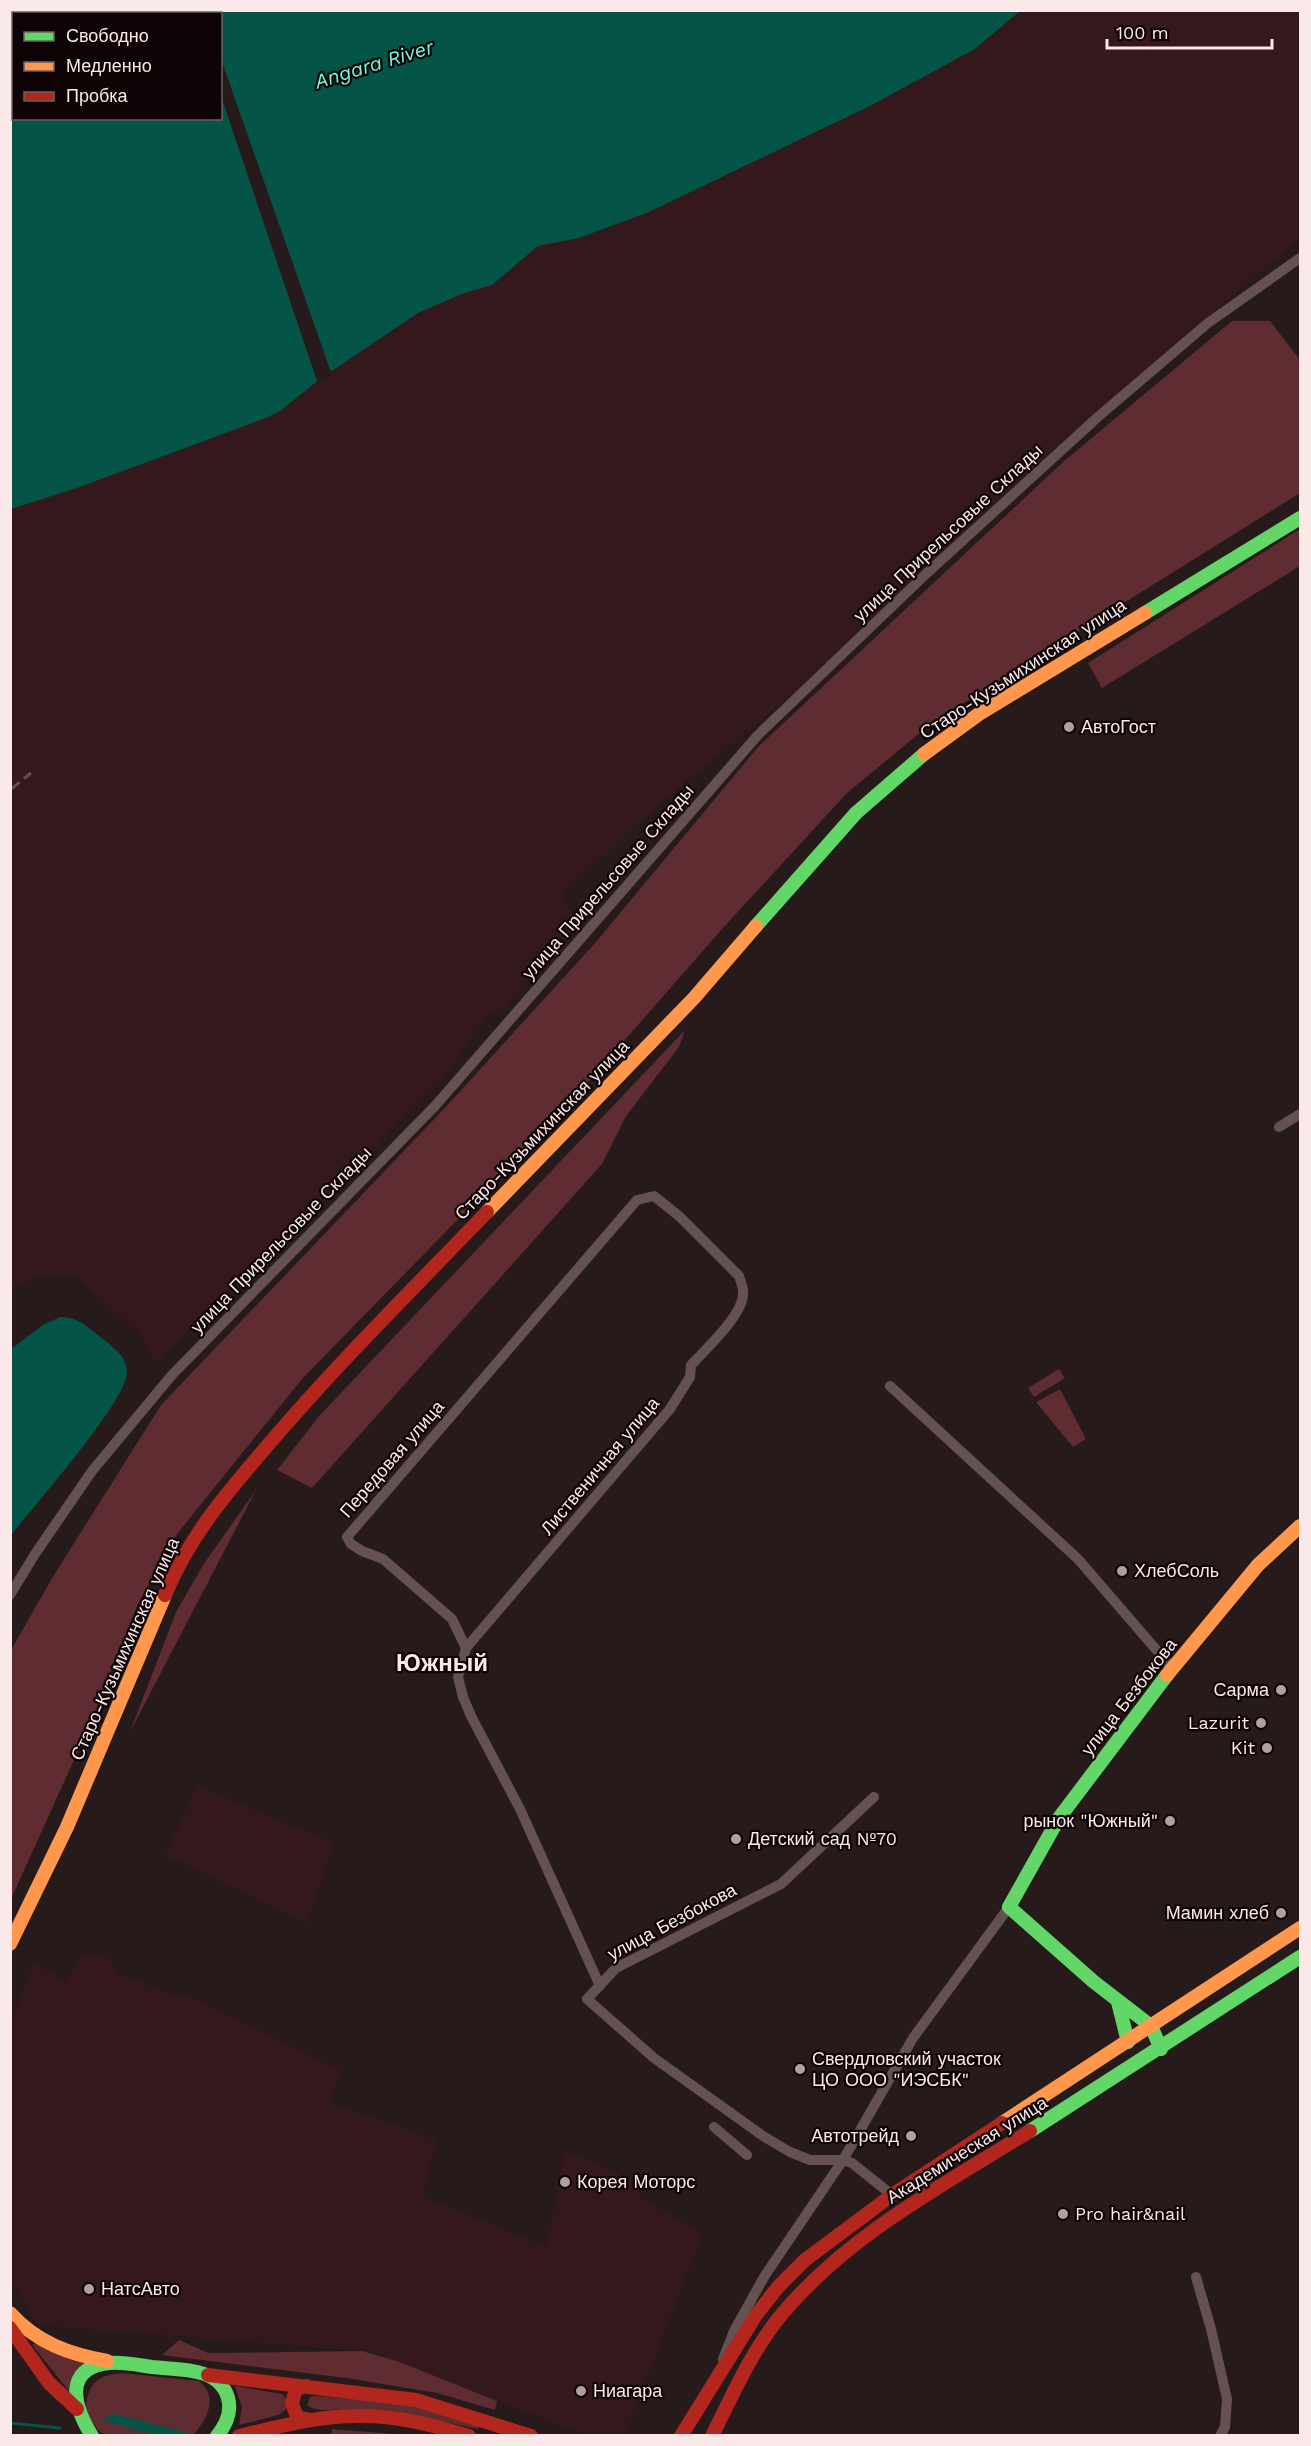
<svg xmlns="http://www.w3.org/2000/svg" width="1311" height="2446" viewBox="0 0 1311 2446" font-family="'Work Sans',sans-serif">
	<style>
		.built { fill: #35181b }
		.green { fill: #5e2c31 }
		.water { fill: #045448; fill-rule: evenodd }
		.pier { fill: #271a1b }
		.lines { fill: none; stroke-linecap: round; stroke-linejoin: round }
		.stream { stroke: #045448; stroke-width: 3 }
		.street { stroke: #655152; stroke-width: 10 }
		.fast { stroke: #63d668; stroke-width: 14 }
		.slow { stroke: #ff974d; stroke-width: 14 }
		.jam { stroke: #b3261e; stroke-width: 14 }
		.rail { stroke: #5f5152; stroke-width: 3; stroke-dasharray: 12 6; stroke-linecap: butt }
		.poi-dot { fill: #b1a0a1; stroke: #0e0405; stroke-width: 2 }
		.labels { text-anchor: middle; stroke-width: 4.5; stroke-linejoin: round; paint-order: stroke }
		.street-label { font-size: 18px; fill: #fbe8e9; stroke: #0e0405 }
		.poi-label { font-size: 18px; fill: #fbe8e9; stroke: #0e0405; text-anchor: start }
		.water-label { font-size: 20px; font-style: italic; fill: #72fbe1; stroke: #0e0405 }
		.district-label { font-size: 24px; font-weight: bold; fill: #fbe8e9; stroke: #0e0405 }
	</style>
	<rect width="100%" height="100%" fill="#271a1b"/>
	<!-- built -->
	<path class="built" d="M1020 11H1300V243L1298 240 1040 461 794 693 661 803 564 894 574 921 507 1005 487 1017 442 1081 156 1363 141 1335 73 1274H44L11 1289V509L77 488 266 418 280 411 320 379 418 313 462 294 492 285 538 246 579 238 610 227 681 197 870 106 975 49Z
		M197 1786 334 1843 307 1923 165 1855Z
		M83 1955 108 1958 118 1973 180 1998 183 1993 341 2071 329 2103 437 2140 422 2196 547 2247 564 2150 643 2184 639 2197 703 2233 625 2435H586L373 2352 37 2325 11 2281 10 2026 34 1963 66 1981Z"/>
	<!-- green -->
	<path class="green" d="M1232 321H1270L1300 360V493L933 722 847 793 722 929 553 1122 302 1379 177 1534 138 1604 88 1729 11 1899V1650L54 1575 161 1405 442 1111 596 942 758 747 1063 462Z
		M1300 529V566L1102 688 1088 663Z
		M685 1030 679 1047 626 1116 602 1164 312 1488 277 1470 320 1415Z
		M1059 1369 1065 1378 1034 1397 1028 1388Z
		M1060 1389 1086 1439 1073 1447 1036 1402Z
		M256 1490 130 1732 176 1612 203 1565Z
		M179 2340 208 2353 362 2351 397 2361 497 2401 495 2410 437 2393 346 2378 162 2355Z
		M34 2343 88 2363 69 2391 32 2345Z
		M123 2373 199 2381C219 2397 207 2420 193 2435H105L98 2430 85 2410C89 2384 95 2375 123 2373Z
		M235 2386 282 2394 287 2400 286 2410 278 2415 239 2425 242 2407Z
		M315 2396 400 2403 481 2423 478 2429C436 2420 392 2411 348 2409 335 2408 318 2414 307 2405L310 2397Z
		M332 2429 405 2435H406H331Z"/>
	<!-- water -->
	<path class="water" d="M11 11H1020L975 49 870 106 649 212 579 238 538 246 492 285 462 294 418 313 320 379 280 411 266 418 77 488 11 509ZM14 14H220V118H14Z
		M60 1317C78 1316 90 1329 103 1339 114 1348 126 1356 127 1371 129 1399 32 1508 11 1535V1349L43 1325Z
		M114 2414 187 2432C165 2442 124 2425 101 2420Z"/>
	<!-- pier -->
	<path class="pier" d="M221 59 332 375 318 384 221 96Z"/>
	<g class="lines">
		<!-- stream -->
		<path class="stream" d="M10 2423 60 2428"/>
		<!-- street -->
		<path class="street" d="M1279 1127 1300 1114
			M890 1386 1078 1559 1172 1668
			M10 1595 35 1554 92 1471 172 1375 435 1106 758 735 926 574 1099 416 1208 323 1300 258
			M466 1648 670 1409 690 1377 691 1365C706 1349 741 1317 743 1295 744 1288 741 1283 739 1276L679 1216 654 1196 637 1200 347 1537 351 1544 362 1551 383 1559 452 1619 466 1648 458 1677 463 1697 471 1716 520 1809 600 1986
			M874 1797 781 1884 616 1968 587 1999 654 2058 763 2136 790 2152 810 2160H843L852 2163 892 2195
			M714 2127 747 2155
			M1196 2277 1211 2329 1227 2399 1225 2427 1220 2436
			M723 2359 734 2331 764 2277 843 2160 913 2038 1009 1907"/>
		<!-- fast -->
		<path class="fast" d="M1145 613 1300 518
			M756 926 856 813 924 754
			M1118 2002 1128 2042
			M1161 2049 1151 2026 1094 1982 1009 1907 1059 1818 1167 1675
			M1030 2131 1300 1957
			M92 2436C74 2407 62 2367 110 2363 124 2362 138 2365 152 2367 177 2370 219 2366 228 2398 232 2412 226 2425 217 2436"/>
		<!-- slow -->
		<path class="slow" d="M924 754 979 714 1145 613
			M487 1212 694 998 756 926
			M1167 1675 1258 1565 1300 1526
			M10 1944 67 1827 165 1595
			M1002 2123 1300 1928
			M10 2313C37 2343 69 2354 107 2361"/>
		<!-- jam -->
		<path class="jam" d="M165 1595C190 1535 226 1494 268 1445 337 1364 413 1289 487 1212
			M10 2328 49 2383 77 2409
			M208 2375 416 2400 531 2436
			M307 2386 296 2389 292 2403 297 2417 311 2420
			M239 2436C278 2427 317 2416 356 2416 395 2415 432 2425 469 2436
			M681 2436 756 2315 778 2287 805 2260 892 2195 1002 2123
			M712 2436C733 2394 752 2350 782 2314 848 2235 943 2185 1030 2131"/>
		<!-- rail -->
		<path class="rail" d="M10 790 31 773"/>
	</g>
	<!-- markers -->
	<g class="poi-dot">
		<circle cx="1069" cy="727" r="6"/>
		<circle cx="1122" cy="1571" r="6"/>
		<circle cx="1281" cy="1690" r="6"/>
		<circle cx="1261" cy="1723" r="6"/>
		<circle cx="1267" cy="1748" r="6"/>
		<circle cx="1170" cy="1821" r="6"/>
		<circle cx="736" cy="1839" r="6"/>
		<circle cx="1281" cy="1913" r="6"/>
		<circle cx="800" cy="2069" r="6"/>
		<circle cx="911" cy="2136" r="6"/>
		<circle cx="565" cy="2182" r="6"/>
		<circle cx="1063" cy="2214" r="6"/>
		<circle cx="89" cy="2289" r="6"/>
		<circle cx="581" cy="2391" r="6"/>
	</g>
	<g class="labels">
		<!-- street labels -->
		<g class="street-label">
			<text transform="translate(948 533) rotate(-43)" y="6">улица Прирельсовые Склады</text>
			<text transform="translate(1023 669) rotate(-33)" y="6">Старо-Кузьмихинская улица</text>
			<text transform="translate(608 882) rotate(-49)" y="6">улица Прирельсовые Склады</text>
			<text transform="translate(542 1130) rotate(-46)" y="6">Старо-Кузьмихинская улица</text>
			<text transform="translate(281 1240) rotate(-46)" y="6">улица Прирельсовые Склады</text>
			<text transform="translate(392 1459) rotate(-49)" y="6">Передовая улица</text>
			<text transform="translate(600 1466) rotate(-50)" y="6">Лиственичная улица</text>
			<text transform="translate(125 1649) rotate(-66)" y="6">Старо-Кузьмихинская улица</text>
			<text transform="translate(1129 1697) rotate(-52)" y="6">улица Безбокова</text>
			<text transform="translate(672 1922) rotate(-28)" y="6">улица Безбокова</text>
			<text transform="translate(967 2150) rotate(-32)" y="6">Академическая улица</text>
		</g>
		<!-- poi labels -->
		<g class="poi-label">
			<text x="1081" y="733">АвтоГост</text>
			<text x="1134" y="1577">ХлебСоль</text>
			<text x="1269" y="1696" text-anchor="end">Сарма</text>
			<text x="1249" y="1729" text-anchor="end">Lazurit</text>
			<text x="1255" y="1754" text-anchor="end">Kit</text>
			<text x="1158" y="1827" text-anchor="end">рынок "Южный"</text>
			<text x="748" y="1845">Детский сад №70</text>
			<text x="1269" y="1919" text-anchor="end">Мамин хлеб</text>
			<text x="812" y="2065">Свердловский участок<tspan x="812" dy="21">ЦО ООО "ИЭСБК"</tspan></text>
			<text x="899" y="2142" text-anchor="end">Автотрейд</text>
			<text x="577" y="2188">Корея Моторс</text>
			<text x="1075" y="2220">Pro hair&amp;nail</text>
			<text x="101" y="2295">НатсАвто</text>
			<text x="593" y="2397">Ниагара</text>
		</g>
		<!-- water labels -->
		<g class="water-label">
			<text transform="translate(374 64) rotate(-17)" y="7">Angara River</text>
		</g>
		<!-- district labels -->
		<g class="district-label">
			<text x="442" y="1671">Южный</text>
		</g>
	</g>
	<!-- border -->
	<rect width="1311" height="2446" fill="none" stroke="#fbe8e9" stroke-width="24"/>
	<!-- legend -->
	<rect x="12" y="12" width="210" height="108" fill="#0e0405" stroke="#6d5f60" stroke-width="1.5"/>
	<rect x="24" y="32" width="30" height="9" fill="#63d668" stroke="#6d5f60" stroke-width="1.5"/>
	<text x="66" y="42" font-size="18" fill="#fbe8e9">Свободно</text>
	<rect x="24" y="62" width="30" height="9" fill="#ff974d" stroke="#6d5f60" stroke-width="1.5"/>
	<text x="66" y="72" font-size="18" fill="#fbe8e9">Медленно</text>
	<rect x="24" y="92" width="30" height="9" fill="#b3261e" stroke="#6d5f60" stroke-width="1.5"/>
	<text x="66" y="102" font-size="18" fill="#fbe8e9">Пробка</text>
	<!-- scale -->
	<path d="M1107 39v9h165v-9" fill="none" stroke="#fbe8e9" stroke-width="3"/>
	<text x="1116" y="39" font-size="18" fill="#fbe8e9" stroke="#0e0405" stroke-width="4.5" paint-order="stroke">100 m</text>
</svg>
